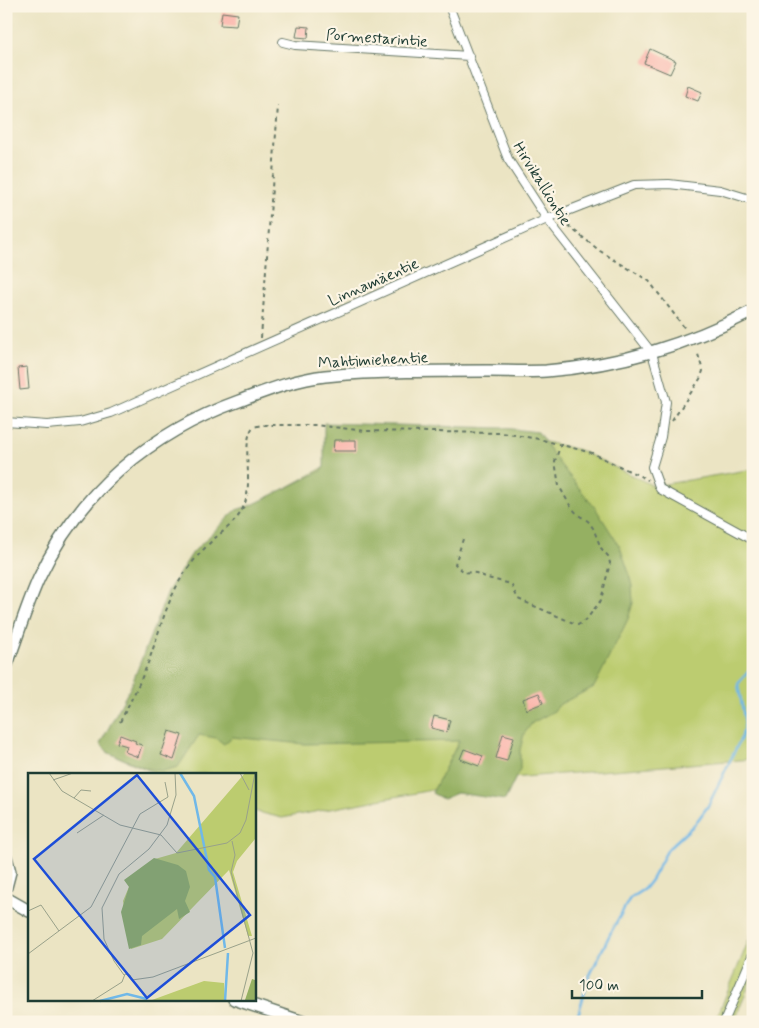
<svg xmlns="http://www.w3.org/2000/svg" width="759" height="1028" viewBox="0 0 759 1028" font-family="Mynerve,sans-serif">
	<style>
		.green { fill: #bccc6f; stroke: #6e8452 }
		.forest { fill: #95b062; stroke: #5a764b }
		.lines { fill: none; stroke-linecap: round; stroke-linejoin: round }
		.stream { stroke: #70b8e8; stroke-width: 2.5 }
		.building { fill: #faaaa2 }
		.street-casing { stroke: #676; stroke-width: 10 }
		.secondary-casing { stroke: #676; stroke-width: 14 }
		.path { stroke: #676; stroke-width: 2; stroke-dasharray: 4 4; stroke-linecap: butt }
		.street { stroke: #fff; stroke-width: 8 }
		.secondary { stroke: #fff; stroke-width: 11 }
		.labels { text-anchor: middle; stroke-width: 4.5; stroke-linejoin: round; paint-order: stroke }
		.street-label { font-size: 16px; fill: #1f3d34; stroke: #fcf5e5 }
		.inset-river { fill: none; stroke: #70b8e8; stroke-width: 2.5 }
		.inset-road { fill: none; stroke: #99a18a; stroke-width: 1 }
		.view { fill: #1d4ed8; fill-opacity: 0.15; stroke: #1d4ed8; stroke-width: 2.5 }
		.inset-edge { fill: none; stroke: #1f3d34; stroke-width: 2.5 }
	</style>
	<rect width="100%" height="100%" fill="#fcf5e5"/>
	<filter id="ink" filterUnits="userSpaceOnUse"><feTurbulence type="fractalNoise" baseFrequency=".02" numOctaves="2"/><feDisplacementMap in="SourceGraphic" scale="10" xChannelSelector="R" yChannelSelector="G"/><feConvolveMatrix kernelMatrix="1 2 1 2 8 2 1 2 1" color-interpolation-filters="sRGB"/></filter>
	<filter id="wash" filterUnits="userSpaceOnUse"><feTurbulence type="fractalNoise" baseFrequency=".0096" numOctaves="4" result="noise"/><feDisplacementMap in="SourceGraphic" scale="20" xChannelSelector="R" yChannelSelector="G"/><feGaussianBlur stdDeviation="1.12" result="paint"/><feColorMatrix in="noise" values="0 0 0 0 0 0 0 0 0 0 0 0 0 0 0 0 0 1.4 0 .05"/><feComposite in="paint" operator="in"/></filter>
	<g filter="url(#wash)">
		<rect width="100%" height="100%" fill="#ebe4c3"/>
		<!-- green -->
		<path class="green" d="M388 435 538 440 579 450 654 486 753 469V759L485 780 282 818 254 811V774H157L107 752 146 673 248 509 319 470Z
			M753 930V975L734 1022H715Z"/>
		<!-- forest -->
		<path class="forest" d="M324 423 503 428 538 432 559 463 596 509 620 547 628 570 632 586 633 603 628 619 594 687 560 704 554 711 532 723 524 734 520 750V769L505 800 457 793 443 799 432 793 459 741 304 744 232 737 224 744 216 738 199 735 178 767 163 771 146 768 109 753 100 744 131 686 168 591 193 552 236 510 252 505 321 471 324 467Z"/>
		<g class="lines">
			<!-- stream -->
			<path class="stream" d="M576 1022 589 977 611 932 630 898 644 889 651 880 668 849 695 824 708 806 742 736 745 723 738 684 753 666"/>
		</g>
		<g id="blocks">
			<!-- building -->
			<path class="building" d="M222 12 238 14 236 26 220 25Z
				M298 26 309 27 308 38 296 37Z
				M650 49 676 61 670 74 644 63Z
				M688 86 702 92 698 101 685 96Z
				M27 367 29 389 20 390 18 368Z
				M334 440H356V451H333Z
				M539 693 543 703 526 710 523 699Z
				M434 716 450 720 447 732 431 728Z
				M169 731 182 735 174 760 161 755Z
				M503 734 514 737 507 761 496 758Z
				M120 735 136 741 135 743 142 745 138 757 125 752 127 746 117 743Z
				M464 749 483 756 479 766 460 759Z"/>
		</g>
	</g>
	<g filter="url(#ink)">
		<use href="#blocks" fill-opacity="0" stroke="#676" stroke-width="1"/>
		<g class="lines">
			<defs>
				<path id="street" d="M449 6 508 159 547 219 652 353 666 402 661 437 652 467 660 489 753 540
					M283 42 295 45 469 56
					M6 422 47 425 80 422 111 413 547 219 634 185 669 184 720 190 753 200
					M724 1022 753 954"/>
				<path id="secondary" d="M6 667C17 638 26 607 39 578 79 492 150 433 239 401 266 391 296 379 325 376 379 371 434 371 488 371 507 371 527 372 546 371 621 365 686 345 753 311
					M6 857 10 872 6 887
					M6 898 29 911
					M234 999 303 1022"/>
			</defs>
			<!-- street casing -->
			<use href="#street" class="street-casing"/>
			<!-- secondary casing -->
			<use href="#secondary" class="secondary-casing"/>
			<!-- path -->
			<path class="path" d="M562 221 600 251 649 281 686 330
				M261 338 278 106
				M672 421 700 379 703 371 697 351
				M463 539 455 564 464 572 476 573 488 578 511 584 518 599 578 625 586 620 601 600 610 563 608 556 601 548 593 528 588 521 578 515 571 507 559 486 555 461 561 444
				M120 722C130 702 140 683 148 663 158 636 165 607 179 582 188 566 202 550 215 538 226 529 237 521 243 508 255 483 240 445 253 427L262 425H316L365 431 502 433 539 439 592 453 648 480"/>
			<!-- street -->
			<use href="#street" class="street"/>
			<!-- secondary -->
			<use href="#secondary" class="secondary"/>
		</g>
	</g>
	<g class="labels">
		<!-- street labels -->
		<g class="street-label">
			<text transform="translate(377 37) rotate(4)" y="6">Pormestarintie</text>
			<text transform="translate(543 183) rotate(58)" y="6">Hirvikalliontie</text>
			<text transform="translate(373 281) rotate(-24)" y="6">Linnamäentie</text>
			<text transform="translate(373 359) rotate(-3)" y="6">Mahtimiehentie</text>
		</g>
	</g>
	<!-- overview -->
	<g transform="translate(28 773)">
		<rect width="228" height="228" fill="#ebe4c3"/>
		<path d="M217 0H227V66L209 88 205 99 224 163H220L201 97 134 166 103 176 95 128 106 102 127 86 148 80ZM176 208 196 210 197 227H124Z" fill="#bccc6f"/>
		<path d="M126 85 150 92 158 98 162 114 157 128 162 139 151 146 149 136 114 163 113 172 101 176 93 139 101 114 96 107ZM224 206 227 207V227H217Z" fill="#95b062"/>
		<path class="inset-river" d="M152 0 166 23 181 97 187 104 197 175M72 228 99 221 119 226M197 228 200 180"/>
		<path class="inset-road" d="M21 0 34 18 92 52 133 62 149 80 199 70 212 60 218 47 227 0M212 0 221 17M25 7 45 0M46 25 53 17 63 18M49 60 76 42M204 68 207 82 203 99 225 180 213 228M0 138 13 132 31 158M0 181 63 134 112 41 140 24 137 9M96 202 86 188 76 166 74 135 91 101 121 76 139 52 148 22 147 0M104 207 125 204 228 165M94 209 97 201 102 202 104 207M64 228 94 209"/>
		<path class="view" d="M109 2 222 142 119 225 6 86Z"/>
		<rect width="228" height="228" class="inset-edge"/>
	</g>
	<!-- margin -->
	<rect width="759" height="1028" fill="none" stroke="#fcf5e5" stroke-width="25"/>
	<!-- scale -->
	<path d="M572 990v8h130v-8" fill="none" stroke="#1f3d34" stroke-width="2.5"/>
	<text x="579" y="990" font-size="15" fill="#1f3d34" stroke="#fcf5e5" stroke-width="4" paint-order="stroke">100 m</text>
</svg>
